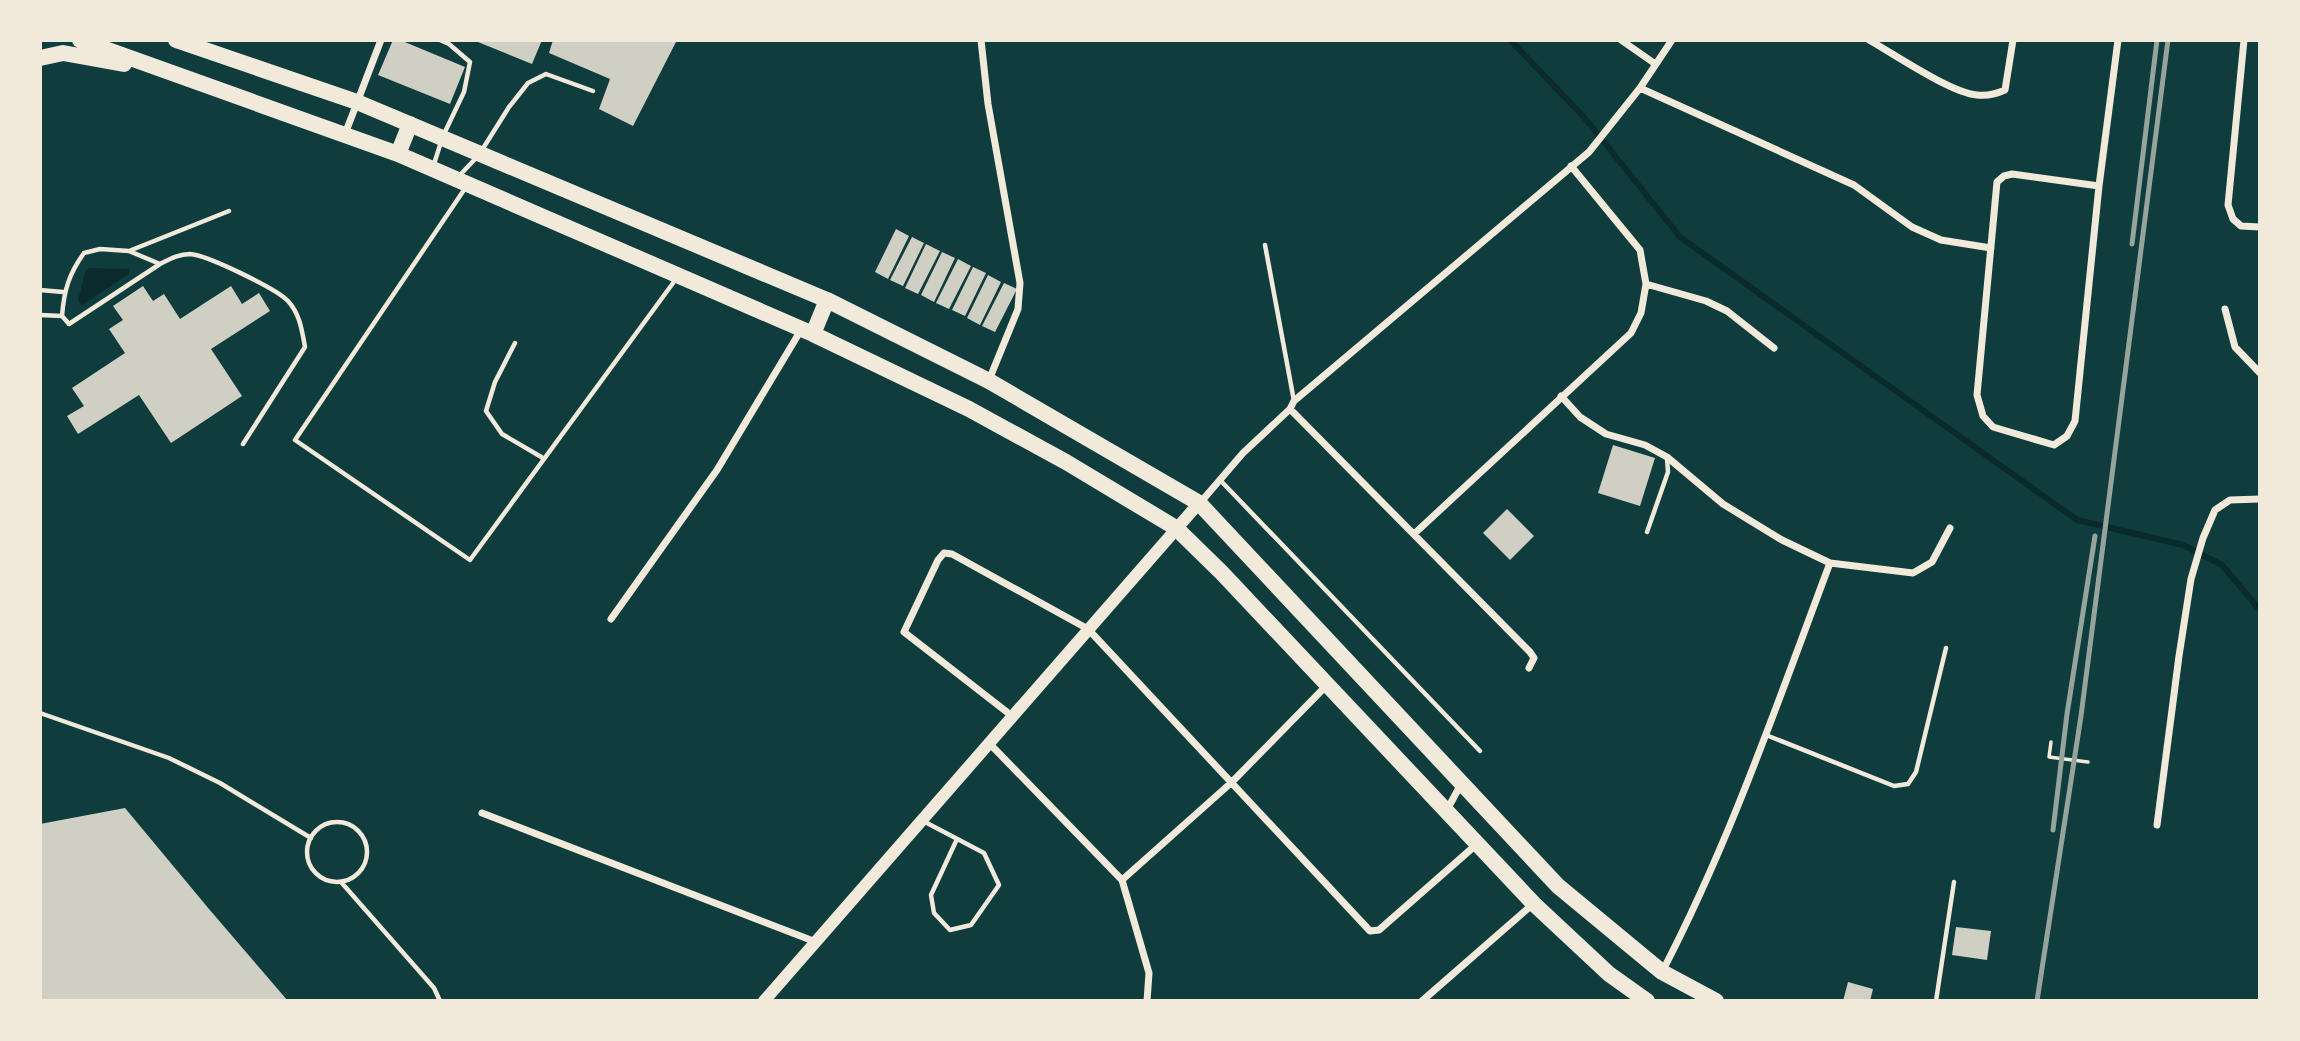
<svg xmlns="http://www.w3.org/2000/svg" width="2300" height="1041" viewBox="0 0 2300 1041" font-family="Arial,sans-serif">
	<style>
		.water { fill: #0a2a2b }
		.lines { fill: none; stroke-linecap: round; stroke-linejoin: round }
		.stream { stroke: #0a2a2b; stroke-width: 6 }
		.building { fill: #cfcfc3 }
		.path { stroke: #f1e9da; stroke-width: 3.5 }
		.service { stroke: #f1e9da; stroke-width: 4.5 }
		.minor { stroke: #f1e9da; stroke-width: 7 }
		.tertiary { stroke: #f1e9da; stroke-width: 12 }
		.primary { stroke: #f1e9da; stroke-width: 16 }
		.rail { stroke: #97a49c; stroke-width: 5 }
	</style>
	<rect width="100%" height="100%" fill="#0f3d3e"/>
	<!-- water -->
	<path class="water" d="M89 268 129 269V274L82 305 78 301 85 272Z"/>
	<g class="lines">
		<!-- stream -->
		<path class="stream" d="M1510 40 1584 117 1680 237 2077 520 2183 545 2222 565 2260 610"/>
	</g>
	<!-- building -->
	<path class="building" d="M393 40H400L465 67 450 104 378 75Z
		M473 40H542L532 64Z
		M553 40H677L633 126 599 109 610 79 549 53Z
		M896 229 909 236 888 279 875 272Z
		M912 237 924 243 903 286 890 280Z
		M926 244 940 251 918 294 905 288Z
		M942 252 955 258 934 302 921 295Z
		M958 259 971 266 949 309 936 303Z
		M973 267 986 273 965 316 952 310Z
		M988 275 1001 282 980 325 967 318Z
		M1004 283 1017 289 995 332 982 326Z
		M143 286 153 301 164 294 180 319 231 286 242 304 259 293 270 311 211 349 242 396 171 443 139 395 78 434 67 416 84 406 72 388 125 353 109 329 123 320 113 306Z
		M1613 445 1655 458 1640 506 1598 493Z
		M1507 509 1534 536 1510 560 1483 533Z
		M125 808 209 909 288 1001H40V824Z
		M1956 927 1991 931 1987 960 1952 955Z
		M1848 982 1873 989 1870 1001H1843Z"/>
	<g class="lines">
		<!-- path -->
		<path class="path" d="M2051 742 2049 757 2088 762"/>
		<!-- service -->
		<path class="service" d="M440 40 449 44 470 62 464 92 444 134
			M482 150 509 107 528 83 546 74 593 91
			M434 164 441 142
			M459 176 477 157
			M466 187 295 440 470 560 676 279
			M1265 245 1294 401
			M129 251 160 264 69 324 62 316C64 290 69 274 84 253L100 249 129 251 229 211
			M160 264C170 259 179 254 190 254 207 255 277 289 288 301 300 314 302 331 305 347L243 444
			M40 290 63 292
			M40 315 62 316
			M515 343 495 382 486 411 502 434 543 458
			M1220 480 1480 751
			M1647 532 1668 472 1667 458
			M40 713 169 758 220 783 311 838
			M1766 735 1894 786 1908 784 1916 772 1946 648
			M307 852a30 30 0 1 1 60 0a30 30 0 1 1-60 0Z
			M925 822 984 853 999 885 971 925 950 930 934 913 931 895 957 839
			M341 882 434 988 440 1001
			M1936 1001 1954 882"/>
		<!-- minor -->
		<path class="minor" d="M981 40 988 104 1020 283 1018 309 989 380
			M1621 40 1654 63
			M1869 40C1894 54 1951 93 1977 95 1986 96 1996 94 2005 90L2013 40
			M2244 40 2228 205 2233 219 2241 226 2260 227
			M1640 88 1854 185 1912 227 1941 240 1991 248
			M345 134 381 40
			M2099 186 2012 174 2004 176 1997 182 1977 395 1983 416 1993 427 2054 445 2067 436 2075 421 2099 186 2118 40
			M1646 284 1706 301 1727 311 1774 348
			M2225 309 2235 347 2260 373
			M1561 396 1580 417 1606 434 1645 445 1667 457 1723 504 1782 540 1830 563 1913 573 1932 562 1950 528
			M1290 409 1530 652 1534 658 1529 668
			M1200 503 1243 453 1290 409 1294 401 1589 152 1640 88 1672 40
			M1414 534 1631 333 1641 313 1646 284 1640 250 1571 166
			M611 619 717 470 801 330
			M1012 716 904 632 938 560 944 553 952 554 1088 629 1370 931 1379 930 1477 844
			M989 743 1122 880 1149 973 1147 1001
			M1447 810 1461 784
			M482 813 816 942
			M2157 825 2179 656 2191 579 2203 538 2215 510 2230 500 2260 499
			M1122 880 1232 782 1327 685
			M1662 972C1730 842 1778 701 1830 563
			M1422 1001 1533 904"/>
		<!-- tertiary -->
		<path class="tertiary" d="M764 1001 1199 503"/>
		<!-- primary -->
		<path class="primary" d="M80 40 398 154 813 334 969 409 1066 462 1176 528 1222 573 1534 904 1609 974 1647 1001
			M176 40 357 102 827 300 989 381 1199 503 1558 886 1662 972 1716 1001
			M40 58 63 53 124 64
			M398 154 410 124
			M813 334 827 300"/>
		<!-- rail -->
		<path class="rail" d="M2132 244 2157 40
			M2053 830 2067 714 2095 536
			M2037 1001 2081 716 2168 40"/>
	</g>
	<!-- border -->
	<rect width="2300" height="1041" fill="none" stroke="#f1e9da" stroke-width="84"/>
</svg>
